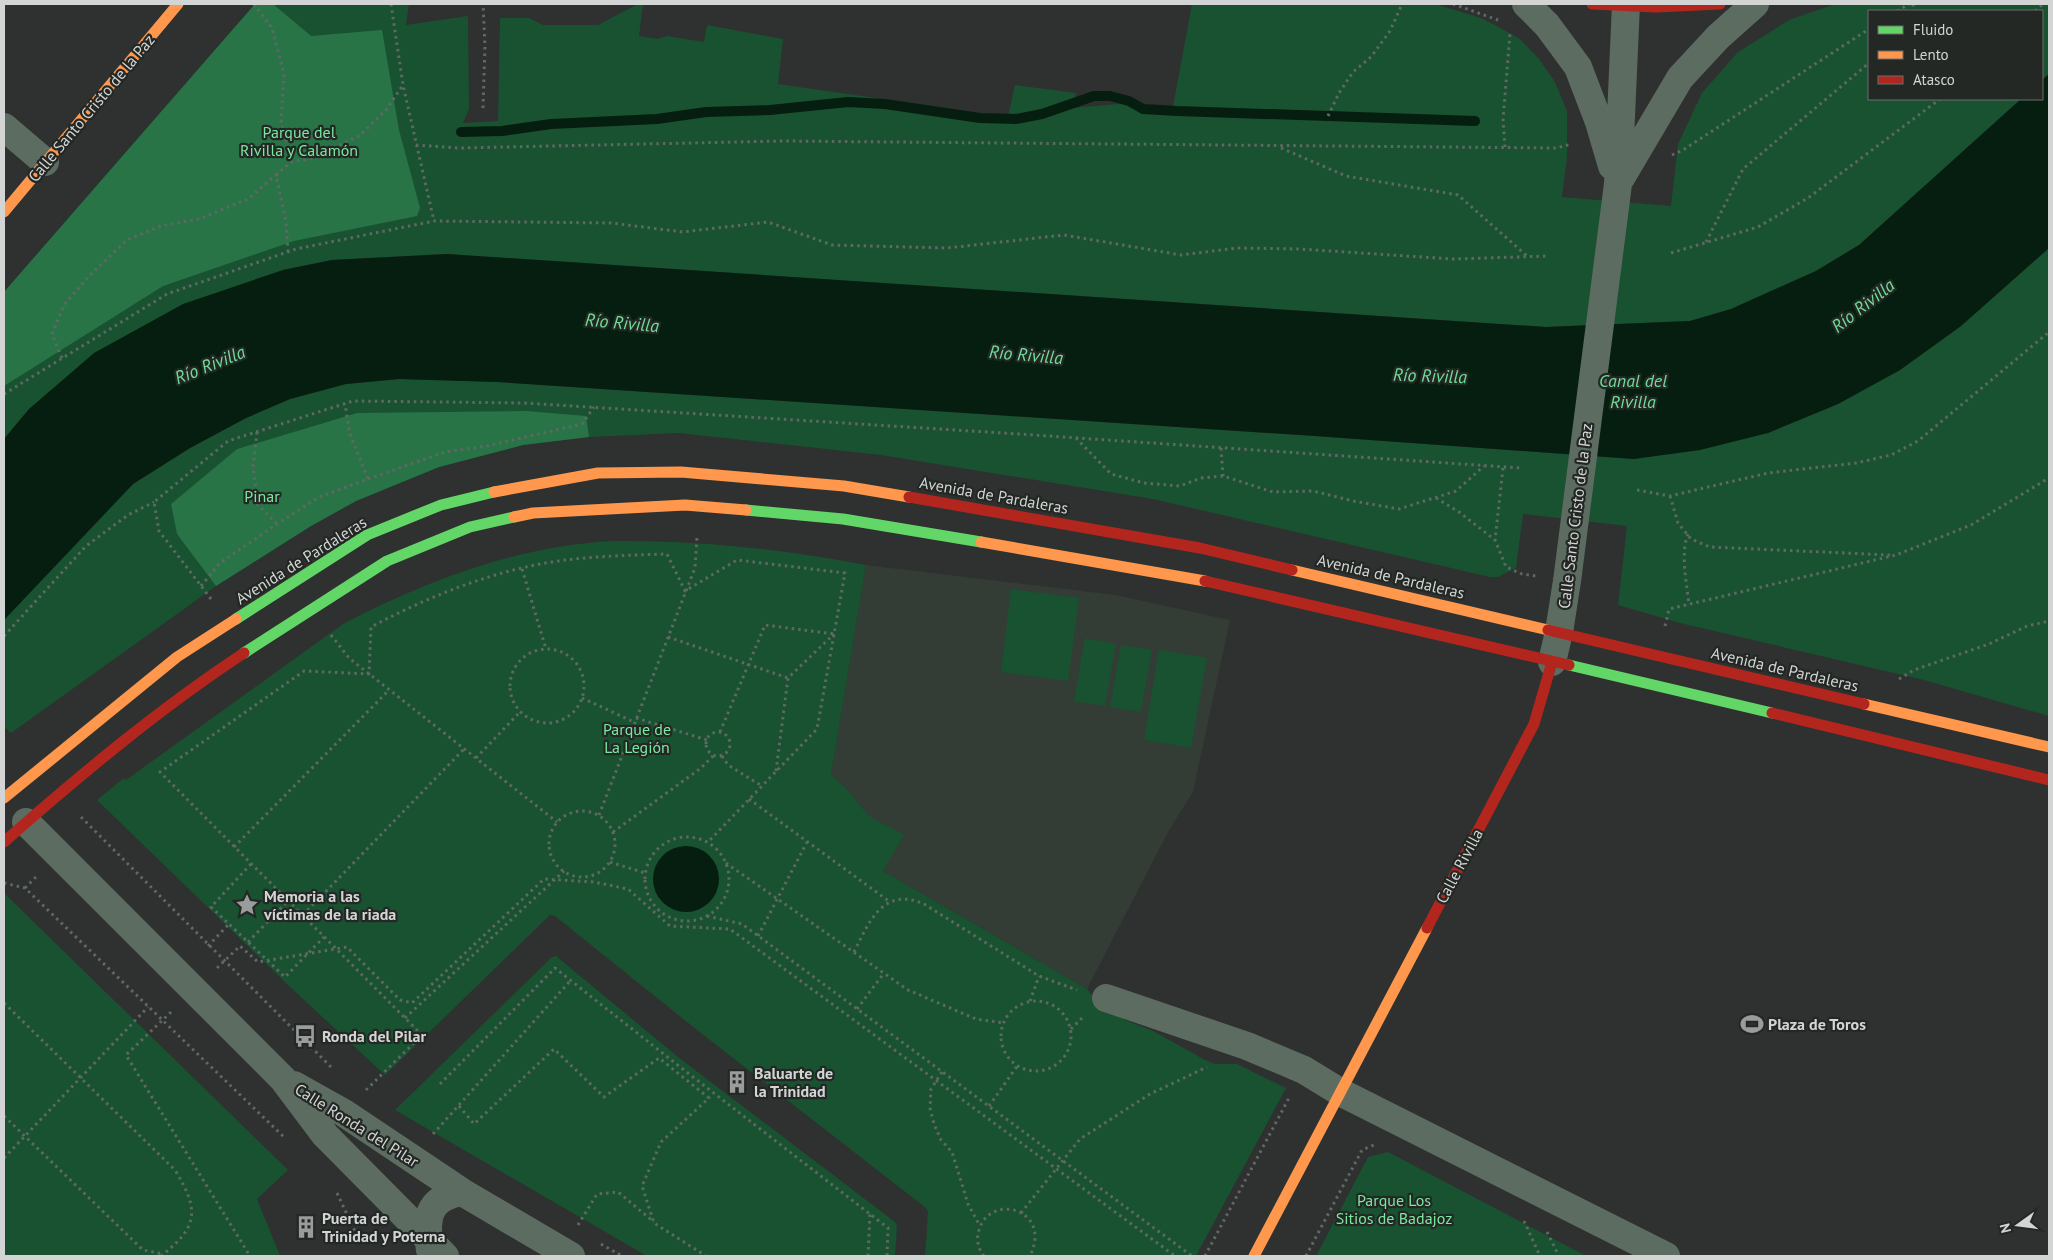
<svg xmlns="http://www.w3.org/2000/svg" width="2053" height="1260" viewBox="0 0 2053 1260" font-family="'PT Sans',sans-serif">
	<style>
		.built { fill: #333c35 }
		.green { fill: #195231 }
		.forest { fill: #287447 }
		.water { fill: #061e0f }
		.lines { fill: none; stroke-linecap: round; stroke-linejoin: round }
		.stream { stroke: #061e0f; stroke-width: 10 }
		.path { stroke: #5f6963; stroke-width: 3; stroke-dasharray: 2.5 4; stroke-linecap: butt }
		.street { stroke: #5d6c61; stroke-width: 28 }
		.fast { stroke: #63d668; stroke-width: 11 }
		.slow { stroke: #ff974d; stroke-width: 11 }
		.jam { stroke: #b3261e; stroke-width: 11 }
		.labels { text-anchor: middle; stroke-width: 4.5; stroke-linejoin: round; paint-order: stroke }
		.street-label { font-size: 16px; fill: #d2d5d3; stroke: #242825 }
		.park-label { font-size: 16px; fill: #7ae9a0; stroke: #242825 }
		.poi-label { font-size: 16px; font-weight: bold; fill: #d2d5d3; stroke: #242825; text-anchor: start }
		.water-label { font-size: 18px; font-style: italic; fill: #6edd95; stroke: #242825 }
	</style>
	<rect width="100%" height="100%" fill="#2e312f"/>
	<!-- built -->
	<path class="built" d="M866 565 1116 595 1230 620 1193 792 1168 832 1087 989 883 871 869 816 846 788 831 775Z"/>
	<!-- green -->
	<path class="green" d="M255 4H409L406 25 468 16 469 109 463 123 498 121 500 18H529L543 25H598L638 4H643L639 36 658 39 667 36 704 42 707 25 783 39 778 84 1008 117 1015 85 1076 93 1072 108 1118 104 1173 107 1192 4H1435L1481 18 1497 26 1520 39 1539 59 1555 82 1567 111V157L1562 197 1671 206 1678 144 1702 93 1738 52 1789 20 1835 4H2049V74L2042 80V11H1869V99H2021L1859 245 1816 271 1731 309 1690 321 1546 327 447 254 332 260 283 270 29 409 4 439V292Z
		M2049 248V716L1924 680 1680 623 1618 605 1627 526 1523 514 1516 568 1498 577H1490L1153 499 881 455 678 433 589 437 523 445 439 467 356 501 311 526 216 586 11 733 4 727V620L133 484 190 448 246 418 290 399 346 384 399 379 497 382 1315 436 1634 459 1768 433 1838 404 1900 370 1961 326Z
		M612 541C697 540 782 549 866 565L831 775 846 788 869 816 904 835 883 871 1087 989 1095 999 1125 1020 1153 1031 1205 1060 1215 1064H1237L1286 1088 1196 1256H925L928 1212 926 1208 697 1030 555 916 550 915 385 1075 288 985 97 800 124 778 126 780 343 624C426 581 517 546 612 541Z
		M1011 589 1079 598 1068 681 1001 672Z
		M1085 638 1116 644 1105 706 1074 701Z
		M1121 645 1152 650 1141 712 1110 707Z
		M1159 650 1207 658 1191 748 1144 740Z
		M4 893 288 1170 257 1199 280 1256H4Z
		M556 956 678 1057 895 1222 897 1226 895 1256H647L395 1110 552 957Z
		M1388 1152 1586 1256H1316L1368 1157Z"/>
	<!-- forest -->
	<path class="forest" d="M255 4H273L311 36 382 30 399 130 420 208 417 216 294 241 163 286 4 386V292Z
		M526 411 586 416 589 437 523 445 439 467 356 501 311 526 216 586 177 534 171 504 237 449 357 413Z"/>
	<!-- water -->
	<path class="water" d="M2049 74V248L1961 326 1900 370 1838 404 1768 433 1700 450 1634 459 1315 436 497 382 399 379 346 384 290 399 246 418 190 448 133 484 4 620V439L29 409 94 353 183 304 283 270 332 260 447 254 1546 327 1690 321 1731 309 1816 271 1859 245 2021 99H2042V80Z
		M653 879a33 33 0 1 1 66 0a33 33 0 1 1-66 0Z"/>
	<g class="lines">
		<!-- stream -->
		<path class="stream" d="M461 132 502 131 551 124 657 119 706 112 770 110 848 102 885 104 980 118 1016 119 1042 114 1094 96H1110L1129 101 1143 109 1177 111 1475 121"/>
		<!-- path -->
		<path class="path" d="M254 4 272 28 284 74 281 121 291 162
			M391 4 403 85 434 221
			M1453 4 1498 20
			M1913 4 1914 11
			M1897 11 1909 4
			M2035 11 2043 4
			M483 108 485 46 483 4
			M1328 116 1339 93 1353 72 1371 57 1390 31 1402 4
			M416 145 459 148 782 141 1556 148 1572 144
			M1505 147 1503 120 1510 33
			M1281 148 1346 176 1458 195 1527 256
			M1672 155 1683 150 1869 29
			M1706 242 1743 169 1869 63
			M288 252 286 222 276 175 291 162 312 158 359 136 386 110 403 85
			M1671 253 1758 227 1808 198 1940 99
			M62 358 52 334 64 305 90 275 127 240 161 226 199 219 248 199 276 175
			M4 394 167 294 296 249 434 221 611 223 683 232 768 222 832 245 947 248 1064 235 1181 255 1237 248 1299 249 1453 259 1549 256
			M257 432 253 467 258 505 277 524
			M1076 438 1111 474 1144 483 1180 486 1201 478 1223 476 1273 492 1313 491 1353 501 1399 509 1456 491 1484 466
			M1221 448 1223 476
			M1503 468 1495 540 1506 567 1522 574 1536 576
			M368 479 445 452 487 446 582 424 594 407
			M1637 490 1670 496 1768 473 1856 463 1891 455 1918 441 2049 332
			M1670 496 1678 523 1691 539 1710 547 1890 555
			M1436 498 1459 512 1495 540
			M1688 534C1680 553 1687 585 1689 605
			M522 569 546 649
			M201 586 220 563 277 524 319 497 368 479 350 434 345 404
			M211 599 159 531 154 502 228 441 353 401 524 403 1019 434 1521 468
			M1665 626 1669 609 1896 555 1971 525 2049 478
			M331 635 349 658 557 822
			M4 636 86 546 128 515 154 502
			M668 637 788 678
			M510 686a37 37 0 1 1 74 0a37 37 0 1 1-74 0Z
			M1899 679 1914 670 1989 644 2027 626 2049 621
			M582 698 634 722
			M636 718 707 740
			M706 744a12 12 0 1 1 24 0a12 12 0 1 1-24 0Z
			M720 732 765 625 834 634
			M722 756 728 765 762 786
			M476 758 520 712
			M776 771 788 678 834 634
			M749 799 890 902
			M549 844a33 33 0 1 1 66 0a33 33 0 1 1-66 0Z
			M599 815 695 568 697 537
			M81 817 333 1069
			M613 832 701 768 713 756
			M645 879a42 42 0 1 1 84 0a42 42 0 1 1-84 0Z
			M234 847 389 690
			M610 862 645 873
			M726 863 908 990 976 1019 1004 1023
			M251 864 211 907 285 977 324 937
			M4 883 25 888 285 1138
			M25 888 37 876
			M303 915 464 749
			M707 916 742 924 1192 1256
			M758 936 807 842
			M248 942 288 901
			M208 946 229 924
			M854 952C869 922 883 886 924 904L1039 976 1077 990
			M217 968 240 946 258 962 347 947 400 1000 412 1003 544 879 594 882 628 889 670 926 730 929 1175 1256
			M1030 1001 1039 976
			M1001 1036a35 35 0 1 1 70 0a35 35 0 1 1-70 0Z
			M4 1003 175 1170C200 1211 198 1227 161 1256
			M857 1009 884 973
			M171 1012 126 1055 250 1256
			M405 1018 564 871
			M1071 1029 1083 1017
			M942 1072 931 1089 930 1108 934 1124 941 1140 952 1152 968 1204 980 1226
			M440 1084 555 968 675 1063 888 1228 887 1256
			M366 1090 422 1035 160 772 304 671 369 674 371 627C431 595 497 569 565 560 599 556 633 555 667 554L685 591 737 560 845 573 817 729 708 842
			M459 1106 474 1124 554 1049 604 1097 659 1058 709 1098 661 1142 642 1186 654 1223 706 1256
			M989 1106 1018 1065
			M4 1116 143 1250 163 1254
			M433 1134 571 980
			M4 1158 148 1007
			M337 1193 359 1240
			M1021 1213 1080 1139 1150 1094 1207 1067
			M1524 1221 1540 1256
			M578 1225 597 1194 618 1192 654 1222
			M1547 1232 1559 1256
			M601 1244 622 1256
			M868 1256 870 1213
			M984 1256C978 1249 976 1239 979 1230 990 1192 1053 1209 1030 1256
			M1205 1256 1289 1098
			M1306 1256 1362 1150 1374 1145"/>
		<!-- street -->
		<path class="street" d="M1526 4 1547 25 1578 67 1599 122 1612 166
			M4 127 45 162
			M1621 178 1680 78 1718 37 1755 4
			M1552 662 1559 632 1567 581 1618 184 1626 4
			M26 822 283 1079 325 1135 445 1256
			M1106 998 1247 1046 1304 1070 1340 1092 1666 1256
			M294 1085 344 1113 462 1192 571 1256
			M430 1250C425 1219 427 1198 462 1192"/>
		<!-- fast -->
		<path class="fast" d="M746 510 843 519 981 542
			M236 619 367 535 441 505 494 492
			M244 653 387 561 470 527 514 517
			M1569 665 1772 713"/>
		<!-- slow -->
		<path class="slow" d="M4 212 178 4
			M494 492 598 473 681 472 844 486 909 497
			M514 517 533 513 685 505 746 510
			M981 542 1205 581
			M1292 570 1548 630
			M1864 704 2049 747
			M4 798 177 657 236 619
			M1254 1256 1427 928"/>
		<!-- jam -->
		<path class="jam" d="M1592 4 1656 7 1720 4
			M909 497 1200 548 1292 570
			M1205 581 1569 665
			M1548 630 1864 704
			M1772 713 2049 780
			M4 842C80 775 159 709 244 653
			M1427 928 1534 724 1552 662"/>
	</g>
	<!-- icons -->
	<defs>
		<symbol id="sight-bare" viewBox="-9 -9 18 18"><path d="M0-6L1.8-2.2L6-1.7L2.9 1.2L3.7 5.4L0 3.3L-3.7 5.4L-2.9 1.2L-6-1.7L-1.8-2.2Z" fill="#999c9a" stroke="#242825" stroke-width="2.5" paint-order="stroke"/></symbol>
		<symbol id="stadium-bare" viewBox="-9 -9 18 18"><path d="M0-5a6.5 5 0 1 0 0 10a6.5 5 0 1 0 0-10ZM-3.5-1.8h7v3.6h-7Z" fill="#999c9a" stroke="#242825" stroke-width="2.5" paint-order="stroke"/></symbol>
		<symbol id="bus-bare" viewBox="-9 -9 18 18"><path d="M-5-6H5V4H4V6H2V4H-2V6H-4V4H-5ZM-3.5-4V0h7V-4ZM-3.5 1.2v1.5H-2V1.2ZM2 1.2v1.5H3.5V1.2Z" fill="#999c9a" stroke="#242825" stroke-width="2.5" paint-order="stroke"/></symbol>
		<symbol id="building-bare" viewBox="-9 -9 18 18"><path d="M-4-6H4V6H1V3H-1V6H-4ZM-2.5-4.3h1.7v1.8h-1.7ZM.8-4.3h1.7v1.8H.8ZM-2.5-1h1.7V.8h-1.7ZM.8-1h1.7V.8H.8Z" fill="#999c9a" stroke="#242825" stroke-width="2.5" paint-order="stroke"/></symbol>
	</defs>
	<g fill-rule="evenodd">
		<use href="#sight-bare" x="231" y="889" width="32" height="32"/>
		<use href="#stadium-bare" x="1736" y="1008" width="32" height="32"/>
		<use href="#bus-bare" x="289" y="1020" width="32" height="32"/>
		<use href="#building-bare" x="721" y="1066" width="32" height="32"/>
		<use href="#building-bare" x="290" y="1211" width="32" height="32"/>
	</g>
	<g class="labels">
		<!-- street labels -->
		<g class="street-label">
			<text transform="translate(91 108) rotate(-50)" y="6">Calle Santo Cristo de la Paz</text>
			<text transform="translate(994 495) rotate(10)" y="6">Avenida de Pardaleras</text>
			<text transform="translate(1575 516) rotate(-83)" y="6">Calle Santo Cristo de la Paz</text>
			<text transform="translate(301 560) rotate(-32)" y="6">Avenida de Pardaleras</text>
			<text transform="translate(1391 576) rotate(13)" y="6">Avenida de Pardaleras</text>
			<text transform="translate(1785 669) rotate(13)" y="6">Avenida de Pardaleras</text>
			<text transform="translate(1459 866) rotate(-62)" y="6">Calle Rivilla</text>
			<text transform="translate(357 1125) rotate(32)" y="6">Calle Ronda del Pilar</text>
		</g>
		<!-- park labels -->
		<g class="park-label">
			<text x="299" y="138">Parque del<tspan x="299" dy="18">Rivilla y Calamón</tspan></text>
			<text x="262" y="502">Pinar</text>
			<text x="637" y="735">Parque de<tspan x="637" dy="18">La Legión</tspan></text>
			<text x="1394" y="1206">Parque Los<tspan x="1394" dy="18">Sitios de Badajoz</tspan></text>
		</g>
		<!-- poi labels -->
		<g class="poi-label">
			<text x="264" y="902">Memoria a las<tspan x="264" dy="18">víctimas de la riada</tspan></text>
			<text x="1768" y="1030">Plaza de Toros</text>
			<text x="322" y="1042">Ronda del Pilar</text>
			<text x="754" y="1079">Baluarte de<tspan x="754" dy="18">la Trinidad</tspan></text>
			<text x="322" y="1224">Puerta de<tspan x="322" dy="18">Trinidad y Poterna</tspan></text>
		</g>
		<!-- water labels -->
		<g class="water-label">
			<text transform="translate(1863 306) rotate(-38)" y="6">Río Rivilla</text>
			<text transform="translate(622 323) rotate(5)" y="6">Río Rivilla</text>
			<text transform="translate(1026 355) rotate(5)" y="6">Río Rivilla</text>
			<text transform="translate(210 365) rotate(-22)" y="6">Río Rivilla</text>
			<text transform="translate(1430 376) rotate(2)" y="6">Río Rivilla</text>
			<text x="1633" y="387">Canal del<tspan x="1633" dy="21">Rivilla</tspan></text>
		</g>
	</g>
	<!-- border -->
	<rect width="2053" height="1260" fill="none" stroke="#d2d5d3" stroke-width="10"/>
	<!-- legend -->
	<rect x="1868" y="10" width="175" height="90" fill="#242825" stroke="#6a6d6b"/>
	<rect x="1878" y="26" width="25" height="8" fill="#63d668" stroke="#6a6d6b"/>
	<text x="1913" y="35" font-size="15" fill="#d2d5d3">Fluido</text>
	<rect x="1878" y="51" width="25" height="8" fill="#ff974d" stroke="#6a6d6b"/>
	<text x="1913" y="60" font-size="15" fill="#d2d5d3">Lento</text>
	<rect x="1878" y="76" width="25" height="8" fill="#b3261e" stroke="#6a6d6b"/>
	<text x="1913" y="85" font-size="15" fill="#d2d5d3">Atasco</text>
	<!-- north arrow -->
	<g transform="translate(2018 1225) rotate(256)" stroke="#242825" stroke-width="4" paint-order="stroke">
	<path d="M0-4L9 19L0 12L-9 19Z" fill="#d2d5d3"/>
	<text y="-8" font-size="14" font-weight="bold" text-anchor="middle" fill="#d2d5d3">N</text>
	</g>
</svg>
